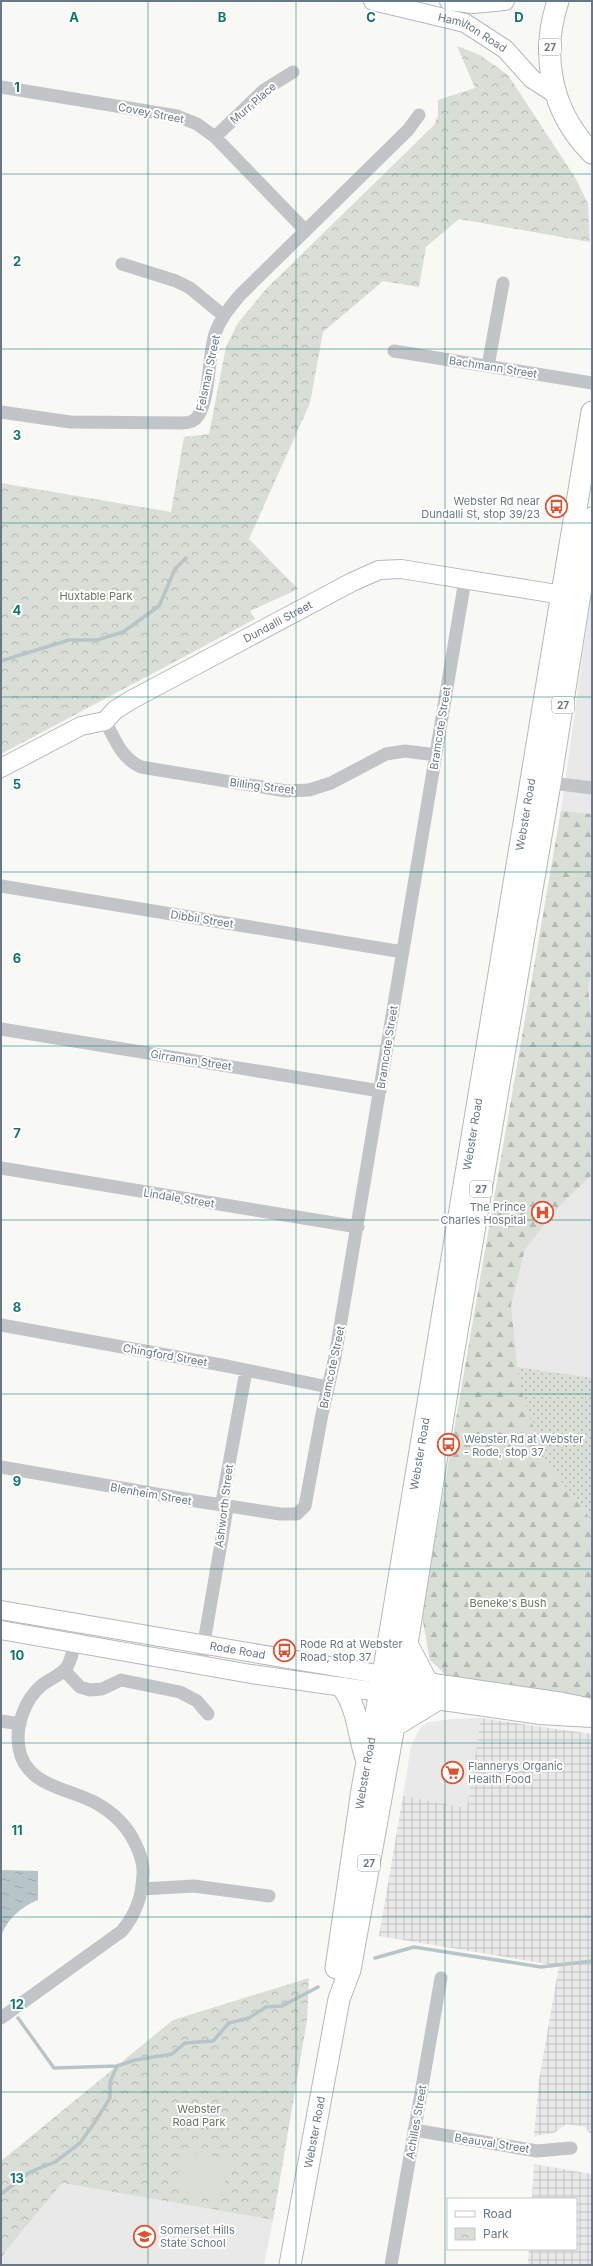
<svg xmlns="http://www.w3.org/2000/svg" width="593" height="2266" viewBox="0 0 593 2266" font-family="Inter,sans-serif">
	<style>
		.built { fill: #e8e9e8 }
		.industrial { fill: url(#industrial-grid) }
		.grass { fill: url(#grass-dots) }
		.forest { fill: url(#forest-firs) }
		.park { fill: url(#park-crowns) }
		.pitch { fill: #d9ded6 }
		.water { fill: url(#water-ripples) }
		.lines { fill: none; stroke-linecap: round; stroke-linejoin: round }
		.stream { stroke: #b8c5c8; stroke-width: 3.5 }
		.secondary-casing { stroke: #b3b9bd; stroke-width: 20 }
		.primary-casing { stroke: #b4b9bc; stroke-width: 23 }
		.street { stroke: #c1c5c8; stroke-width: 13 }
		.secondary { stroke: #fff; stroke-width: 18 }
		.primary { stroke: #fff; stroke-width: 21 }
		.grid { fill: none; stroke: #0f766e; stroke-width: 1; stroke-opacity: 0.55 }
		.labels { text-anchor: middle; stroke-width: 4; stroke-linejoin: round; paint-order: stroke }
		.shield { fill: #fff; stroke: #95a1aa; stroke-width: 1 }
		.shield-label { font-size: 10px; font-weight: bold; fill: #687985 }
		.street-label { font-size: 11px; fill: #687985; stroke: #fff }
		.poi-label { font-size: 11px; fill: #687985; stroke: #fff; text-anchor: start }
		.park-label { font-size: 11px; fill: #677762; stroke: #fff }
		.grid-label { font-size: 13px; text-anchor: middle; font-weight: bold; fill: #0f766e; stroke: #fff; stroke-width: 4; stroke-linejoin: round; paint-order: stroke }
	</style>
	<defs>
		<pattern id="industrial-grid" width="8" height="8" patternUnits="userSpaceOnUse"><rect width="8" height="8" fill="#e8e9e8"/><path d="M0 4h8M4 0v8" fill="none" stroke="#c0c2c2"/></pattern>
		<pattern id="grass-dots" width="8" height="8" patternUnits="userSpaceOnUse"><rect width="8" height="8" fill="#d9ded6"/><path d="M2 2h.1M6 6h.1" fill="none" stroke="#b4b9b3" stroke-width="1.8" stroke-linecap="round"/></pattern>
		<pattern id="forest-firs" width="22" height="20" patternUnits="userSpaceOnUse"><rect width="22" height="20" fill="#d9ded6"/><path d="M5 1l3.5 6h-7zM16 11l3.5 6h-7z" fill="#b4b9b3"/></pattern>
		<pattern id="park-crowns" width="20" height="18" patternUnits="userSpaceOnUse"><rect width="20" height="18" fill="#d9ded6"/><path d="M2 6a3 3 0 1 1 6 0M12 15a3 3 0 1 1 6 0" fill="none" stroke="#b4b9b3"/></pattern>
		<pattern id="water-ripples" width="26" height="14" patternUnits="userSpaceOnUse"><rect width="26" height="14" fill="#b8c5c8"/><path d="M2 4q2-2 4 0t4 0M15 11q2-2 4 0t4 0" fill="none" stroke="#99a5a8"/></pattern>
	</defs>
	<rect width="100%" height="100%" fill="#f8f8f5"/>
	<!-- built -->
	<path class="built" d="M592 588V1703L430 1660 422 1616 561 811Z
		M481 1718 467 1808 403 1796 411 1746 419 1730 427 1723 450 1719Z
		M62 2183 273 2220 264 2265H1L5 2252Z"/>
	<!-- industrial -->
	<path class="industrial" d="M481 1718 592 1734V2136L585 2127 566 2124 554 2133 534 2136 539 2080 559 1966 379 1936 403 1796 467 1808Z
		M534 2164 591 2174 592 2168V2265H528L529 2249H576V2199H532Z"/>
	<!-- grass -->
	<path class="grass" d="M517 1367 592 1378V1521L545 1461 519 1387Z"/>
	<!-- forest -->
	<path class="forest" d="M561 811 592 814V970L588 988 592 1027V1175L563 1202 525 1249 511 1305 519 1386 545 1461 592 1521V1703L450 1679 430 1660 422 1616Z"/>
	<!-- park -->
	<path class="park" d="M457 46 480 55 508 75 576 179 588 204 590 242 459 219 426 247 419 287 383 281 323 332 310 403 249 539 298 589 250 611 255 619 1 754V483L171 512 184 437 209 434 226 347 238 323 266 289 434 125 438 116V100L475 88Z
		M309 1978 307 2020 273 2220 62 2183 5 2252 1 2262V2161L173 2020Z"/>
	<!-- pitch -->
	<path class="pitch" d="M182 2152 231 2159 221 2197 192 2194 178 2179Z"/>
	<!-- water -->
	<path class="water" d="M1 1870 38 1871V1900C21 1907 8 1918 1 1936Z"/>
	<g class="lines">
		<!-- stream -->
		<path class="stream" d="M1 661 69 640H97L123 632 159 606 175 569 186 558
			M375 1958 414 1947 541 1967 592 1961
			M18 2018 54 2068 117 2066
			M1 2194 30 2172 55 2162 80 2143 95 2122 110 2098V2082L117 2066 135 2060 172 2054 185 2043 213 2041 229 2023 249 2018 266 2007 282 2006 318 1987"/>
		<defs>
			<g id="secondary">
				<path id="s1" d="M373 1 465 23 505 49 532 79 554 93"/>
				<path d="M449 1 473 4 505 1"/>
				<path id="s2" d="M1 768 81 726 105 721 115 710 131 700 352 582 379 570 401 569 575 597"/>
				<path id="s3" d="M1 1610 401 1678 563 1702 592 1708"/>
				<path d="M1 1630 251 1674 540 1715 592 1718"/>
			</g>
			<g id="primary">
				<path d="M558 1C540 55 551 112 592 153"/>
				<path d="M407 1644 427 1682"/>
				<path d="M343 1688C358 1709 358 1734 366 1758"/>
				<path d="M394 1726 437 1700"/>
				<path id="s4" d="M336 1968 362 1790 383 1675 592 412"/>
				<path id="s5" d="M290 2265 339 1999 350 1970 394 1726 452 1361 550 783 592 518"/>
			</g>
		</defs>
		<!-- secondary casing -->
		<use href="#secondary" class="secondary-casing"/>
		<!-- primary casing -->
		<use href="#primary" class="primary-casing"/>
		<!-- street -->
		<path class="street" d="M1 87 177 116 197 124 215 137 305 230
			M215 137 264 90 293 72
			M122 264 176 281 190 288 224 316
			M394 351 592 383
			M488 366 503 283
			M1 412 70 422 182 423C189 423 195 421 198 416 210 398 208 356 215 334 220 319 230 307 240 295L408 130 419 115
			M105 721C115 739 121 758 141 767L286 791 309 790 331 783 386 754 405 751 436 755
			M544 782 592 788
			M1 886 403 952
			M1 1029 380 1091
			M1 1168 358 1227
			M1 1325 227 1366 328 1387
			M1 1467 196 1501 280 1514H297L305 1506 322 1414 335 1357 465 580
			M200 1666 226 1514 223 1497 246 1371
			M64 1670 80 1687 90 1690 102 1689 121 1680 180 1692 197 1701 208 1714
			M1 1721 20 1724
			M142 1889 194 1886 269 1896
			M1 2018 122 1931C136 1914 142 1897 143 1875 144 1864 140 1853 135 1843 127 1826 112 1812 96 1803 68 1788 25 1786 19 1748 15 1726 25 1699 42 1685 50 1679 61 1675 67 1667 74 1655 75 1637 77 1623
			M414 2130 537 2151 571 2148
			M391 2265 441 1978"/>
		<!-- secondary -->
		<use href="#secondary" class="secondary"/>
		<!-- primary -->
		<use href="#primary" class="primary"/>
	</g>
	<!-- grid -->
	<path class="grid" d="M148 1V2265M296 1V2265M445 1V2265M1 174H592M1 349H592M1 523H592M1 697H592M1 872H592M1 1046H592M1 1220H592M1 1394H592M1 1569H592M1 1743H592M1 1917H592M1 2092H592"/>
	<!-- icons -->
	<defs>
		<symbol id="bus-ring" viewBox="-11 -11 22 22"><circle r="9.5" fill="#fff" stroke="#dd5230" stroke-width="1.5"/><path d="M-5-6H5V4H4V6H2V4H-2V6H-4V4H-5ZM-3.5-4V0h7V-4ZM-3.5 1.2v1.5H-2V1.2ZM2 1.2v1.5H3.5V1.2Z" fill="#dd5230"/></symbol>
		<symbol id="hospital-ring" viewBox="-11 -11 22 22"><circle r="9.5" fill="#fff" stroke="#dd5230" stroke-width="1.5"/><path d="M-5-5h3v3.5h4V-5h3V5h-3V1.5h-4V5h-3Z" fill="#dd5230"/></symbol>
		<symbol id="supermarket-ring" viewBox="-11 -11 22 22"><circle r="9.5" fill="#fff" stroke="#dd5230" stroke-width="1.5"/><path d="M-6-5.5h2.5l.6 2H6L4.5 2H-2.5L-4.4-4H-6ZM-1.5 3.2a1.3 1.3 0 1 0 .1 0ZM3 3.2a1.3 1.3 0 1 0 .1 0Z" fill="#dd5230"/></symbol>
		<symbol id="school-ring" viewBox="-11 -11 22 22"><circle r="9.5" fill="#fff" stroke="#dd5230" stroke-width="1.5"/><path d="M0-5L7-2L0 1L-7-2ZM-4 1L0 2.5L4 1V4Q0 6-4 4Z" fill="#dd5230"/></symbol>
	</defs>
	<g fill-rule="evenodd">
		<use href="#bus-ring" x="544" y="494" width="25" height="25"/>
		<use href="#hospital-ring" x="530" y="1200" width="25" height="25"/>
		<use href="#bus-ring" x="436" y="1432" width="25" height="25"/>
		<use href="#bus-ring" x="272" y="1638" width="25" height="25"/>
		<use href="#supermarket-ring" x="440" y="1760" width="25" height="25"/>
		<use href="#school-ring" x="132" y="2224" width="25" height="25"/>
	</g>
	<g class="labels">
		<!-- shield labels -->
		<g class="shield">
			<rect x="539" y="39" width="22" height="16" rx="3"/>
			<rect x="552" y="697" width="22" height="16" rx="3"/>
			<rect x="470" y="1181" width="22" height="16" rx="3"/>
			<rect x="358" y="1855" width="22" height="16" rx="3"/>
		</g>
		<g class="shield-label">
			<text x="550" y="51">27</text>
			<text x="563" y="709">27</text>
			<text x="481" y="1193">27</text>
			<text x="369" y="1867">27</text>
		</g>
		<!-- street labels -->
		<g class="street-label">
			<text dy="4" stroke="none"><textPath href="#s1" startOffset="105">Hamilton Road</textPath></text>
			<text transform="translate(253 103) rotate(-41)" y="4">Murr Place</text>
			<text transform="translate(151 113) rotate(11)" y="4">Covey Street</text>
			<text transform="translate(493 367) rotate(9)" y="4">Bachmann Street</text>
			<text transform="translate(208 373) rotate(-78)" y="4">Felsman Street</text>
			<text dy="4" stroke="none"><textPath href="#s2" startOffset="315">Dundalli Street</textPath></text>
			<text transform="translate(440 728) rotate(-81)" y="4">Bramcote Street</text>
			<text transform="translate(262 786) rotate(7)" y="4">Billing Street</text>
			<text dy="4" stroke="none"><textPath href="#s4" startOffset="1169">Webster Road</textPath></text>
			<text transform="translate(202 919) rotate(9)" y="4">Dibbil Street</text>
			<text transform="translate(387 1047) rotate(-81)" y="4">Bramcote Street</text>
			<text transform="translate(191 1060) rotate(9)" y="4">Girraman Street</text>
			<text dy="4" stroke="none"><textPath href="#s4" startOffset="845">Webster Road</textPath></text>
			<text transform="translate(179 1198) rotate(9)" y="4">Lindale Street</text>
			<text transform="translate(165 1355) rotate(10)" y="4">Chingford Street</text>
			<text transform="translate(332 1367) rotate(-78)" y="4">Bramcote Street</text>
			<text dy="4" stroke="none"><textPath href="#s4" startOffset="521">Webster Road</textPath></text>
			<text transform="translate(151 1494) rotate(10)" y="4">Blenheim Street</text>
			<text transform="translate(224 1506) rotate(-83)" y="4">Ashworth Street</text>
			<text dy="4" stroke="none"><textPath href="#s3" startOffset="240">Rode Road</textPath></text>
			<text dy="4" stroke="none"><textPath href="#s4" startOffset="197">Webster Road</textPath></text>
			<text transform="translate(416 2122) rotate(-80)" y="4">Achilles Street</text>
			<text dy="4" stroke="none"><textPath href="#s5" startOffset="135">Webster Road</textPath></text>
			<text transform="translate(492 2143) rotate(9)" y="4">Beauval Street</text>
		</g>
		<!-- poi labels -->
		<g class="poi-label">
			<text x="540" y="505" text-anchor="end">Webster Rd near<tspan x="540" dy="13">Dundalli St, stop 39/23</tspan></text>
			<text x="526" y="1211" text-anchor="end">The Prince<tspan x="526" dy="13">Charles Hospital</tspan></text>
			<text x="464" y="1443">Webster Rd at Webster<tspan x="464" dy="13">- Rode, stop 37</tspan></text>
			<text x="300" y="1648">Rode Rd at Webster<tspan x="300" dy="13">Road, stop 37</tspan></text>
			<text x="468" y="1770">Flannerys Organic<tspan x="468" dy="13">Health Food</tspan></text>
			<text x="160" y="2234">Somerset Hills<tspan x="160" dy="13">State School</tspan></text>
		</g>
		<!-- park labels -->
		<g class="park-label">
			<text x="96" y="600">Huxtable Park</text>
			<text x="508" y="1607">Beneke's Bush</text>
			<text x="199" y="2113">Webster<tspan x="199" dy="13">Road Park</tspan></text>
		</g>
	</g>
	<g class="grid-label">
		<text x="74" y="22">A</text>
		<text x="222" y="22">B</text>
		<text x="371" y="22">C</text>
		<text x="519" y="22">D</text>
		<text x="17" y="92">1</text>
		<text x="17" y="266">2</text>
		<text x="17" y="440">3</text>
		<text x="17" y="615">4</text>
		<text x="17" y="789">5</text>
		<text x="17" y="963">6</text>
		<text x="17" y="1138">7</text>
		<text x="17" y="1312">8</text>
		<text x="17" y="1486">9</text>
		<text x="17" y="1660">10</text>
		<text x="17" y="1835">11</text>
		<text x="17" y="2009">12</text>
		<text x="17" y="2183">13</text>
	</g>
	<!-- border -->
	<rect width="593" height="2266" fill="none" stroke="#687985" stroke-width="4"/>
	<!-- legend -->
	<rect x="447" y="2198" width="130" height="52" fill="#ffffff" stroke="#c3c9ce"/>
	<rect x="455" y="2211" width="20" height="6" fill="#ffffff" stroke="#c3c9ce"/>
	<text x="483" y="2218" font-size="12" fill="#687985">Road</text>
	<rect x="455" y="2228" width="20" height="12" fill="url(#park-crowns)" stroke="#c3c9ce"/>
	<text x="483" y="2238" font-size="12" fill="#687985">Park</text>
</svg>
